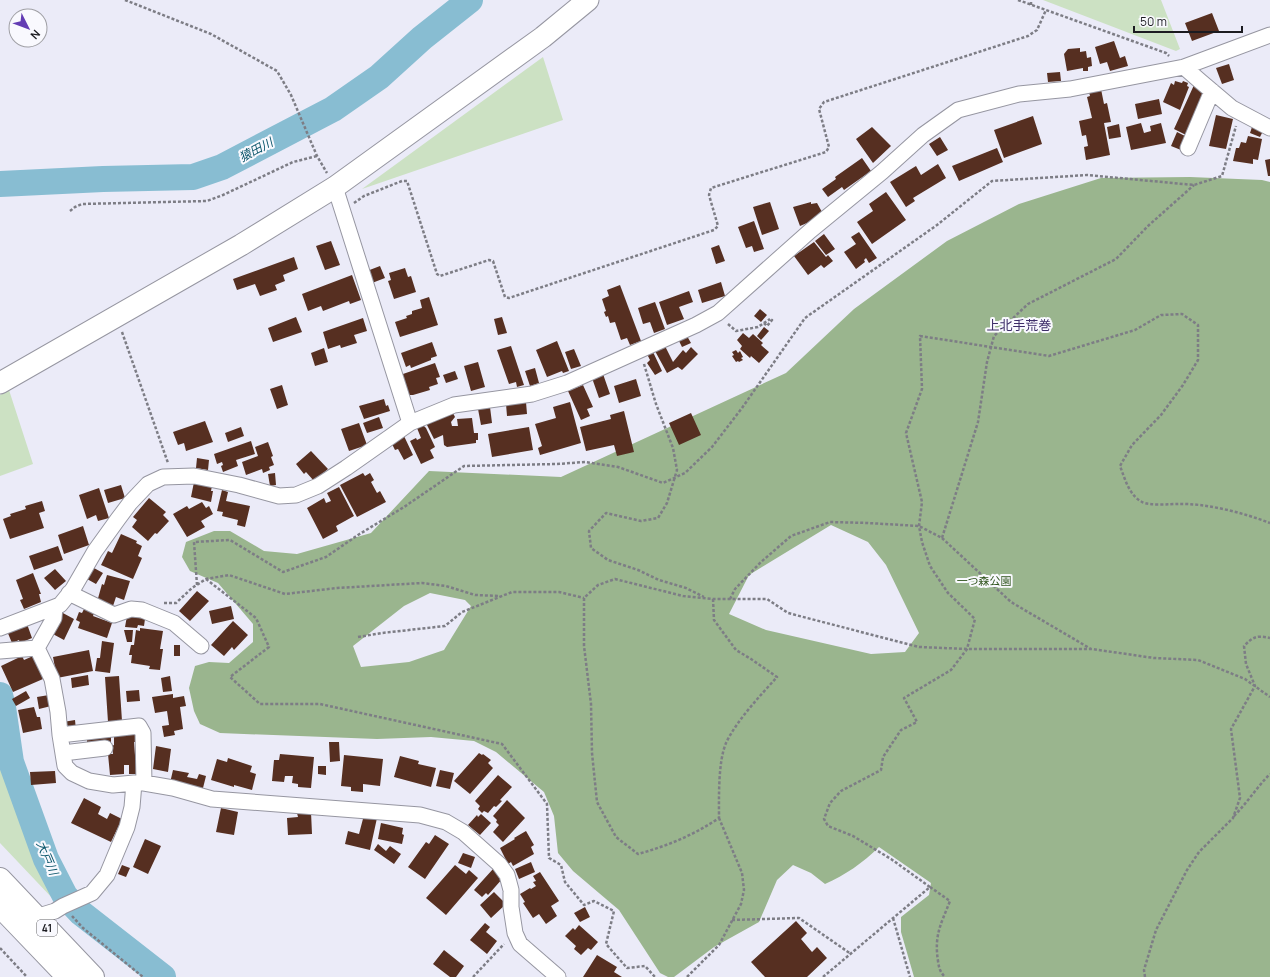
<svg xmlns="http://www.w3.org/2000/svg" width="1270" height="977" viewBox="0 0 1270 977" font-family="Manrope,'Noto Sans JP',sans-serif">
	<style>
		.green { fill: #cce1c3 }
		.forest { fill: #9ab58e; fill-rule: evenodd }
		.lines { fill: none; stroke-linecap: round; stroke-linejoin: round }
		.river { stroke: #88bdd2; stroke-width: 26 }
		.building { fill: #562f21 }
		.street-casing { stroke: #9696a1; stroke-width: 17 }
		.secondary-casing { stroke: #9696a1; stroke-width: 23 }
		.primary-casing { stroke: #9696a1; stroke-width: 24 }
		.path { stroke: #7d7d85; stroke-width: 2.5; stroke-dasharray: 3 2; stroke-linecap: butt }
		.street { stroke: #fff; stroke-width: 15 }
		.secondary { stroke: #fff; stroke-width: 21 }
		.primary { stroke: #fff; stroke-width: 22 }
		.labels { text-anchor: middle; stroke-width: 4; stroke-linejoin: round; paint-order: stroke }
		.shield { fill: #f9f9fe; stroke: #5e5e63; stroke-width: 1 }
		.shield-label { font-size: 10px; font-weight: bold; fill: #1b1b20 }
		.park-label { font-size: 11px; fill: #31551e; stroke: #f9f9fe }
		.water-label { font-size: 12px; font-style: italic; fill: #085469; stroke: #f9f9fe }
		.quarter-label { font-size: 13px; fill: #3d2d68; stroke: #f9f9fe }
	</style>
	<rect width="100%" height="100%" fill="#ebebf8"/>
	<!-- green -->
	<path class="green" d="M1043 0H1161L1180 49 1176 51Z
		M543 57 563 120 362 189Z
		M9 390 33 464 0 476V395Z
		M0 756C16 803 31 852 56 896L54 900 0 843Z"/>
	<!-- forest -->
	<path class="forest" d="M1190 177 1262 180 1270 182V977H914L901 932V917L929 895 931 883 879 847C863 863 845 875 825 884L811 873 793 865 777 880 759 922 714 947 674 977H668L660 973 619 910 573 871 558 853 554 816 544 792 496 752 474 741 431 737 377 739 220 733 200 724 194 711 189 688 195 666 209 662 229 663 253 642V624L218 583 190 571 182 557 186 542 214 531H230L264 551 297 554 371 533 429 471 561 477 786 373 854 309 947 241 1019 204 1101 178ZM831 525 868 542 886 565 919 633 905 652 871 654 766 630 729 614 749 575ZM430 593 465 600 471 606 444 650 409 662 361 667 353 646 404 606Z"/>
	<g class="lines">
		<!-- river -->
		<path class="river" d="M0 184 103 179 193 177 222 167 333 109 379 77 422 38 470 0
			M0 695 3 707 11 762 46 859 65 896 81 913 163 977"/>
	</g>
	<!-- building -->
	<path class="building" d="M1212 13 1219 31 1192 41 1185 23Z
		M1114 41 1120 58 1125 56 1128 66 1110 71 1107 62 1100 64 1095 47Z
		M1080 48V52L1086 51 1087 58 1091 57 1092 66 1088 67V71H1083V68L1067 71 1064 54 1068 49Z
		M1229 64 1234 80 1222 84 1216 68Z
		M1060 72 1061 81 1048 82 1047 73Z
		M1175 81 1182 83 1183 81 1188 83 1187 86 1189 87 1180 110 1163 102 1171 83 1174 85Z
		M1194 85 1204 92 1186 135 1174 129Z
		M1101 89 1104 104 1107 103 1111 122 1104 123 1110 155 1086 160 1084 147 1088 146 1086 135 1082 136 1079 121 1092 118 1087 97 1090 96 1089 92Z
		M1159 99 1162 114 1138 119 1135 104Z
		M1216 115 1233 119 1226 149 1209 146Z
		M1033 116 1042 144 1004 158 994 130Z
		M1141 123 1144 133 1151 131 1150 126 1161 123 1166 143 1131 150 1126 127Z
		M1119 124 1121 137 1109 139 1107 127Z
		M1253 124 1264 129 1260 137 1250 133Z
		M872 127 891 146 873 163 856 139Z
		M1177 132 1187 137 1181 150 1171 146Z
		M1248 136 1262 139 1258 160 1253 159V164L1233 161 1236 148H1239L1241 142 1246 143Z
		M940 137 948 150 937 156 929 144Z
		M997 148 1003 162 959 181 952 166Z
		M862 158 871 171 844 190 842 187 828 197 822 189 836 179 835 177Z
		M1270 159V176H1268L1265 160Z
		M938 164 946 178 913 198 915 201 906 207 890 182 916 166 921 175Z
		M886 192 906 220 872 244 857 222 873 211 869 204Z
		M770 202 779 229 762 235 753 207Z
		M811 202V204L817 203 822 212 814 220 800 226 793 207Z
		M754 221 764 249 754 252 752 246 746 248 738 227Z
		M859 232 877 258 869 263 866 258 864 260 865 262 856 269 844 252 856 244 851 237Z
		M824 234 835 249 826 255 815 241Z
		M331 241 340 265 325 270 316 246Z
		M814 242 826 257 828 255 833 261 824 268 821 265 808 275 794 256Z
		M719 245 725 261 716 264 711 248Z
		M294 257 298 269 283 275 285 281 275 285 277 290 260 296 255 284 237 290 233 279Z
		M380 266 385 278 372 283 367 271Z
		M405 268 408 277 411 276 416 292 394 299 388 281 391 280 389 273Z
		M352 275 361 300 350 304 349 301 323 311 321 306 308 311 302 294Z
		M721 282 725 296 702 303 698 290Z
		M620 285 641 341 630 345 627 338 621 340 615 322 610 323 608 316 606 317 604 312 606 311 602 299 609 296 607 290Z
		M689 291 693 302 679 307 684 319 667 325 659 302Z
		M429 297 438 325 400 337 395 322 407 318 406 316 412 314V311L422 308 420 300Z
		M655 302 665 329 654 333 650 322 643 324 638 308Z
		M760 309 767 315 761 322 754 316Z
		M296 317 302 332 273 342 268 328Z
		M502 317 507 333 498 335 494 319Z
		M363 318 367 331 354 335 357 343 341 348 340 345 328 349 323 332Z
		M764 327 769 331 761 340 757 336Z
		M743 333 749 338 753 334 763 343 761 345 769 352 759 363 751 356 750 358 740 349 742 346 737 340Z
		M687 336 691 343 682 347 678 339Z
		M557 341 569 371 563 373 562 371 547 377 536 350Z
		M432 342 437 356 431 358V360L411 368 410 365 406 367 401 353Z
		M511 346 524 385 517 387 516 382 509 384 497 350Z
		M665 346 673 362 683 350 686 353 691 347 698 354 682 370 678 367 667 373 655 351Z
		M324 348 328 362 315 366 311 353Z
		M574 349 581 366 571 369 565 352Z
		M736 350 738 353 740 351 743 357 741 358 743 360 739 362 738 361 736 362 732 356 734 355 732 352Z
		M653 352 662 371 655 375 647 363 650 360 647 354Z
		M478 362 485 387 471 391 464 366Z
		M435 363 440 377 436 378 438 384 429 387 430 390 413 395H406L400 375Z
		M535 368 539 383 530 386 525 371Z
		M455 371 458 379 446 383 443 375Z
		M603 374 610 394 599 398 592 378Z
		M636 379 641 396 619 403 614 386Z
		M282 385 288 405 277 409 270 389Z
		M583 385 593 407 587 409 590 416 581 420 568 391Z
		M384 399 386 406 388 405 390 411 364 419 359 406Z
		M526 402 527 414 507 416 506 404Z
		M570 402 581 443 540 455 538 448 542 446 535 424 556 418 553 407Z
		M490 407 492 423 481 425 478 409Z
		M452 411 455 417 451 422 452 426H458L457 419 472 418 474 433H478V440H476V443L447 447 444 445 443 435 434 439 426 423Z
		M624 411 634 452 617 456 614 445 586 451 580 427 611 419 610 415Z
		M691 413 701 435 679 445 669 423Z
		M379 417 383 428 367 433 363 423Z
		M205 421 213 442 186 451 184 443 178 445 173 432Z
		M359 423 367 445 349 451 341 429Z
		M423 425 426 428 435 447 430 450 434 458 421 464 410 441 416 438 417 440 421 438 417 428Z
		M241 427 244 436 228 442 225 433Z
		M529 427 533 450 492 457 488 434Z
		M404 436 413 455 404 460 398 449 395 450 391 442Z
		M251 441 255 454 236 460 238 466 223 472 221 466 223 465 222 462 217 464 214 454Z
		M268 442 273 456 271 457 274 465 269 467 270 470 263 473 262 469 246 475 242 462 258 456 255 447Z
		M311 451 328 469 314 481 306 472 304 474 296 464Z
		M197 458 209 460 208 470 196 468Z
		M275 473 276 485 270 486 268 474Z
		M363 473 365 476 370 473 374 480 371 482 377 493 380 491 386 502 357 517 340 485Z
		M194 482 212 486 211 491H213L211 502 191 497Z
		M121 485 125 498 108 503 104 490Z
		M339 487 354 516 336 526 338 531 323 539 307 508 324 498 326 503 331 501 327 493Z
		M99 488 109 518 98 521 96 515 87 519 79 495Z
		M222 490 228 492 226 501 250 506 245 527 237 525 238 520 222 516 223 512 217 511Z
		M149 498 166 512 163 515 169 521 157 534 155 533 148 541 132 527 137 520 133 517Z
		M42 501 45 511 39 513 44 528 10 539 3 519 11 516 10 514 26 509 25 506Z
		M202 502 206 508 209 506 213 514 201 521 205 527 187 537 173 514 187 506 189 509Z
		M83 526 89 545 64 554 58 535Z
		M121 534 137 541 136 543 142 546 138 556 142 558 133 579 101 565 108 551 112 553Z
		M58 546 63 560 34 570 29 556Z
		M94 568 103 573 96 584 87 579Z
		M55 569 66 581 55 590 44 578Z
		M33 573 41 594H39L41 602 24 609 20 600 23 599 16 580Z
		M107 575 130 581 124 600 116 597 113 606 97 602 102 584 104 585Z
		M197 591 209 601 190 621 179 611Z
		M231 606 234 619 212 624 209 611Z
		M85 607 95 611 93 616 112 623 107 638 78 628 80 622 76 620 79 612 82 613Z
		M61 612 74 619 64 640 51 633Z
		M127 616 145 619 144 626 138 625 137 628 125 627Z
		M233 621 248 635 234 650 232 647 224 656 211 645Z
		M27 624 32 638 20 643 19 640 12 643 7 631Z
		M140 628 163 631 160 649H163L160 670 149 669 150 666 131 663 132 655H129L131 645H134L136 630 140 631Z
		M124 630H133L132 642H127Z
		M102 641 114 643 110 673 95 671 97 658H100Z
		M174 645H180V656H174Z
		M89 650 93 671 57 678 53 657Z
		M22 656 24 660 33 656 43 679 13 692 1 666Z
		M88 675 89 685 72 688 71 678Z
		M119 676 122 721 108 722 105 677Z
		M170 676 172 691 163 692 161 678Z
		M139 690 140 701 127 702 126 691Z
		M26 691 30 698 16 706 12 699Z
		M173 694V698L184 696 186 706 180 707 183 729 174 731 175 735 164 737 162 726 169 725 167 711 155 713 152 697Z
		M49 695 51 706 39 709 37 697Z
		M34 707 37 717H40L42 729 23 733 18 710Z
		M75 720 76 730 65 732 63 722Z
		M138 734V742H134L135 755 138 754 140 774H129V765H124V774L110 775 108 754H113L112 746 114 745V736Z
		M111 735V744L87 745V736Z
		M329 742H339L340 761 330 762Z
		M156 746 171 749 168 772 153 769Z
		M479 753 482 755 483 754 491 760 488 763 493 768 470 794 454 781Z
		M280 754 314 757 311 788 298 787V784L292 783 293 776H285L284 782 272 781 274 760H279Z
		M344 755 383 759 380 786 363 784V792L351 791V787L341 786Z
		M400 756 419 761 418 764 436 768 431 787 394 777Z
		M228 758 252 766 250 772 256 774 252 790 234 785V787L211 780 217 759 227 762Z
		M318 766H326V775L318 774Z
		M173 770 189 773 187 777 197 779 199 774 206 776 202 792 170 783Z
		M440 770 454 773 450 789 436 786Z
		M55 771 56 783 31 785 30 772Z
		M498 775 512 787 500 800 502 801 496 807 494 806 488 813 484 811 482 813 478 809 480 806 475 801Z
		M84 798 101 807 98 814 107 819 110 813 122 819 111 842 71 823Z
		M507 800 525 818 503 842 493 832 499 825 496 822 497 820 493 816Z
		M221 808 238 812 234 835 216 832Z
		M311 812 312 834 288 835 287 818 298 817 297 813Z
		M481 814 491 823 480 835 468 825 477 815 478 817Z
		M364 815 377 818 370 850 345 844 348 831 359 834Z
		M381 823 403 828 402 834 404 835 402 844 378 839Z
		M526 831 534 845 531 847 534 854 513 866 511 862 508 864 500 848 515 839 514 838Z
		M435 835 449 844 425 879 408 867 426 842 429 844Z
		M145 839 161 846 148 874 133 867Z
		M378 844 386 851 390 846 401 854 394 864 374 850Z
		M463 853 475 857 471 868 458 863Z
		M531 862 535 872 519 879 515 869Z
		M122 865 130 868 126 877 118 874Z
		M455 865 466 874 469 870 478 878 446 915 426 898Z
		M493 869 503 878 488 895 486 893 482 897 474 890Z
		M540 872 559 901 551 906 557 916 546 924 539 914 533 918 523 903 525 902 520 894 530 888 531 889 536 886 533 882 536 881 533 876Z
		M494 892 506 904 491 918 480 905Z
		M585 907 590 917 580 922 574 913Z
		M796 921 807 933 801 939 812 952 817 947 827 958 807 977H765L751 962Z
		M485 923 490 927 486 932 497 941 487 954 470 940Z
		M579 925 598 942 591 950 588 948 581 955 574 949 576 946 565 936 573 928 575 930Z
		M444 950 464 966 456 977H450L433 964Z
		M597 955 617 967 614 972 622 977H583Z"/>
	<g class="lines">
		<defs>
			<path id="street" d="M1184 67 1200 81 1232 108 1270 128
				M1188 148 1212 91
				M335 187 410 423
				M69 593 114 615 131 609 142 610 174 623 201 646
				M55 607 54 618 37 648 52 679 58 712 60 735 65 766 72 773 89 781 113 785 134 783H144L173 788 212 799 420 815 446 822 463 832 499 864 507 875 511 890V907L515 933 520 944 558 977
				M0 628 60 605 73 589 95 551 118 519 130 503 148 484 163 477 194 476 239 485 279 496 296 495 318 486 346 468 410 423 454 405 532 394 567 383 696 325 718 313 810 231 882 172 923 135 958 110 1019 94 1070 89 1184 67 1270 35
				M0 651 37 648
				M60 735 139 726 143 733 144 783
				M63 753 105 748
				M29 919 55 911 63 906 92 893 107 875 127 827 132 807 134 783"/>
			<path id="secondary" d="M0 383 241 245 335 187 543 37 588 0"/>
			<path id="primary" d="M0 879 93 977
				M0 906 68 977"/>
		</defs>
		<!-- street casing -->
		<use href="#street" class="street-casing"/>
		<!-- secondary casing -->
		<use href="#secondary" class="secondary-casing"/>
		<!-- primary casing -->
		<use href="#primary" class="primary-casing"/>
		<!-- path -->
		<path class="path" d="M125 0 211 34 277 71 291 95 317 156 327 173
			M1018 0 1166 53 1169 56
			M1031 5V0
			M354 203 364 196 402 181H407L437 274 440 276 489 260 493 261 505 297 509 298 714 230 718 226 709 195 711 188 826 152 829 147 819 109 824 102 1028 36 1037 30 1046 10
			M70 211 75 207 82 204 207 201 223 195 293 162 317 156
			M764 323 767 326 772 320 770 319
			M728 324 736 331 758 327 770 319
			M122 332 168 463
			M644 364 656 404 673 448 677 470 667 503 658 518 641 521 606 513 589 531 591 548 608 560 638 570 659 580 686 588 704 597
			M942 538 1011 602 1091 649
			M206 579 256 618 269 647 230 677 260 704H320L502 744 547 804 549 858 561 865 565 882 584 905 594 901 614 911 606 944 627 968 645 966 655 977
			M197 585 194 542 230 540 283 572 326 557 358 535 404 507 464 466 557 464 585 462 618 467 663 483 685 473 712 447 742 408 805 318 937 225 992 181 1087 175 1194 185 1222 176 1236 126
			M713 599 714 620 736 650 751 659 777 677C760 696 737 720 726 743 718 762 719 797 719 818 694 835 667 846 638 854L616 837 597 802 592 753 591 704 584 646V598L598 585 615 579 683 596 713 599H767L788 613 919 647 967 649H1092L1154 658 1198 660 1245 679 1270 697
			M730 599 735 589 761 562 791 536 830 522 868 523 919 526 942 538 978 422 987 362 994 336 1028 304 1116 259 1148 226 1194 185
			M164 603H176L192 588 206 579 229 575 285 594 337 588 422 583 446 586 475 595 500 596
			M358 637 382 633 445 626 462 612 512 592H559L584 598
			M1234 816C1247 803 1257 787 1270 774
			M930 887 950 901C941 924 934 935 938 961 939 968 940 972 945 977
			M72 916 83 928 143 977
			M893 918 910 977
			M732 920 799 918 851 954
			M0 948 27 977
			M473 977 504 944
			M687 977 719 945 741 904 744 890 742 873 719 818
			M823 977 930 887 891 859 853 836 828 826 824 819 830 803 841 791 881 770 883 757 901 730 917 722 904 698 951 670 967 649 975 619 948 593 930 566 922 542 919 526 922 502 906 433 922 389 920 336 1049 356 1135 330 1161 315 1182 314 1198 325V360L1183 385 1161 415 1132 445 1120 466C1125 479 1129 495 1142 502 1149 506 1170 504 1178 504 1206 503 1244 513 1270 523
			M1145 977 1144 970 1156 930 1187 870 1199 852 1233 818 1240 798 1231 729 1255 686 1246 664 1244 646C1253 637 1256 635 1270 638"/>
		<!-- street -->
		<use href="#street" class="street"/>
		<!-- secondary -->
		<use href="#secondary" class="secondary"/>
		<!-- primary -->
		<use href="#primary" class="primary"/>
	</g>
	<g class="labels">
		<!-- shield labels -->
		<rect class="shield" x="37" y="920" width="20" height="16" rx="3"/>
		<g class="shield-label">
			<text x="47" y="932">41</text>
		</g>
		<!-- park labels -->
		<g class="park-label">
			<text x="984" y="585">一つ森公園</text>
		</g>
		<!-- water labels -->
		<g class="water-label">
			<text transform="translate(256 150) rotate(-28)" y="4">猿田川</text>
			<text transform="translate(47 858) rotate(67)" y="4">大戸川</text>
		</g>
		<!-- quarter labels -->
		<g class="quarter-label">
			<text x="1019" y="330">上北手荒巻</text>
		</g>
	</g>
	<!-- north arrow -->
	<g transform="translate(28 28) rotate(132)"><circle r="19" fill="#f9f9fe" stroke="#a0a0a5"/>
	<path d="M0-3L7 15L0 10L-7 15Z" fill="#633cb4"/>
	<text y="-6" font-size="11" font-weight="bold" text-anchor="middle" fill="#1b1b20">N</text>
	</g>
	<!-- scale -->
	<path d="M1134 26v6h108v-6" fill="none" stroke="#1b1b20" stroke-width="2"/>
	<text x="1140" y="26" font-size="12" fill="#1b1b20" stroke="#f9f9fe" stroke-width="3" paint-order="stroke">50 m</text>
</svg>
